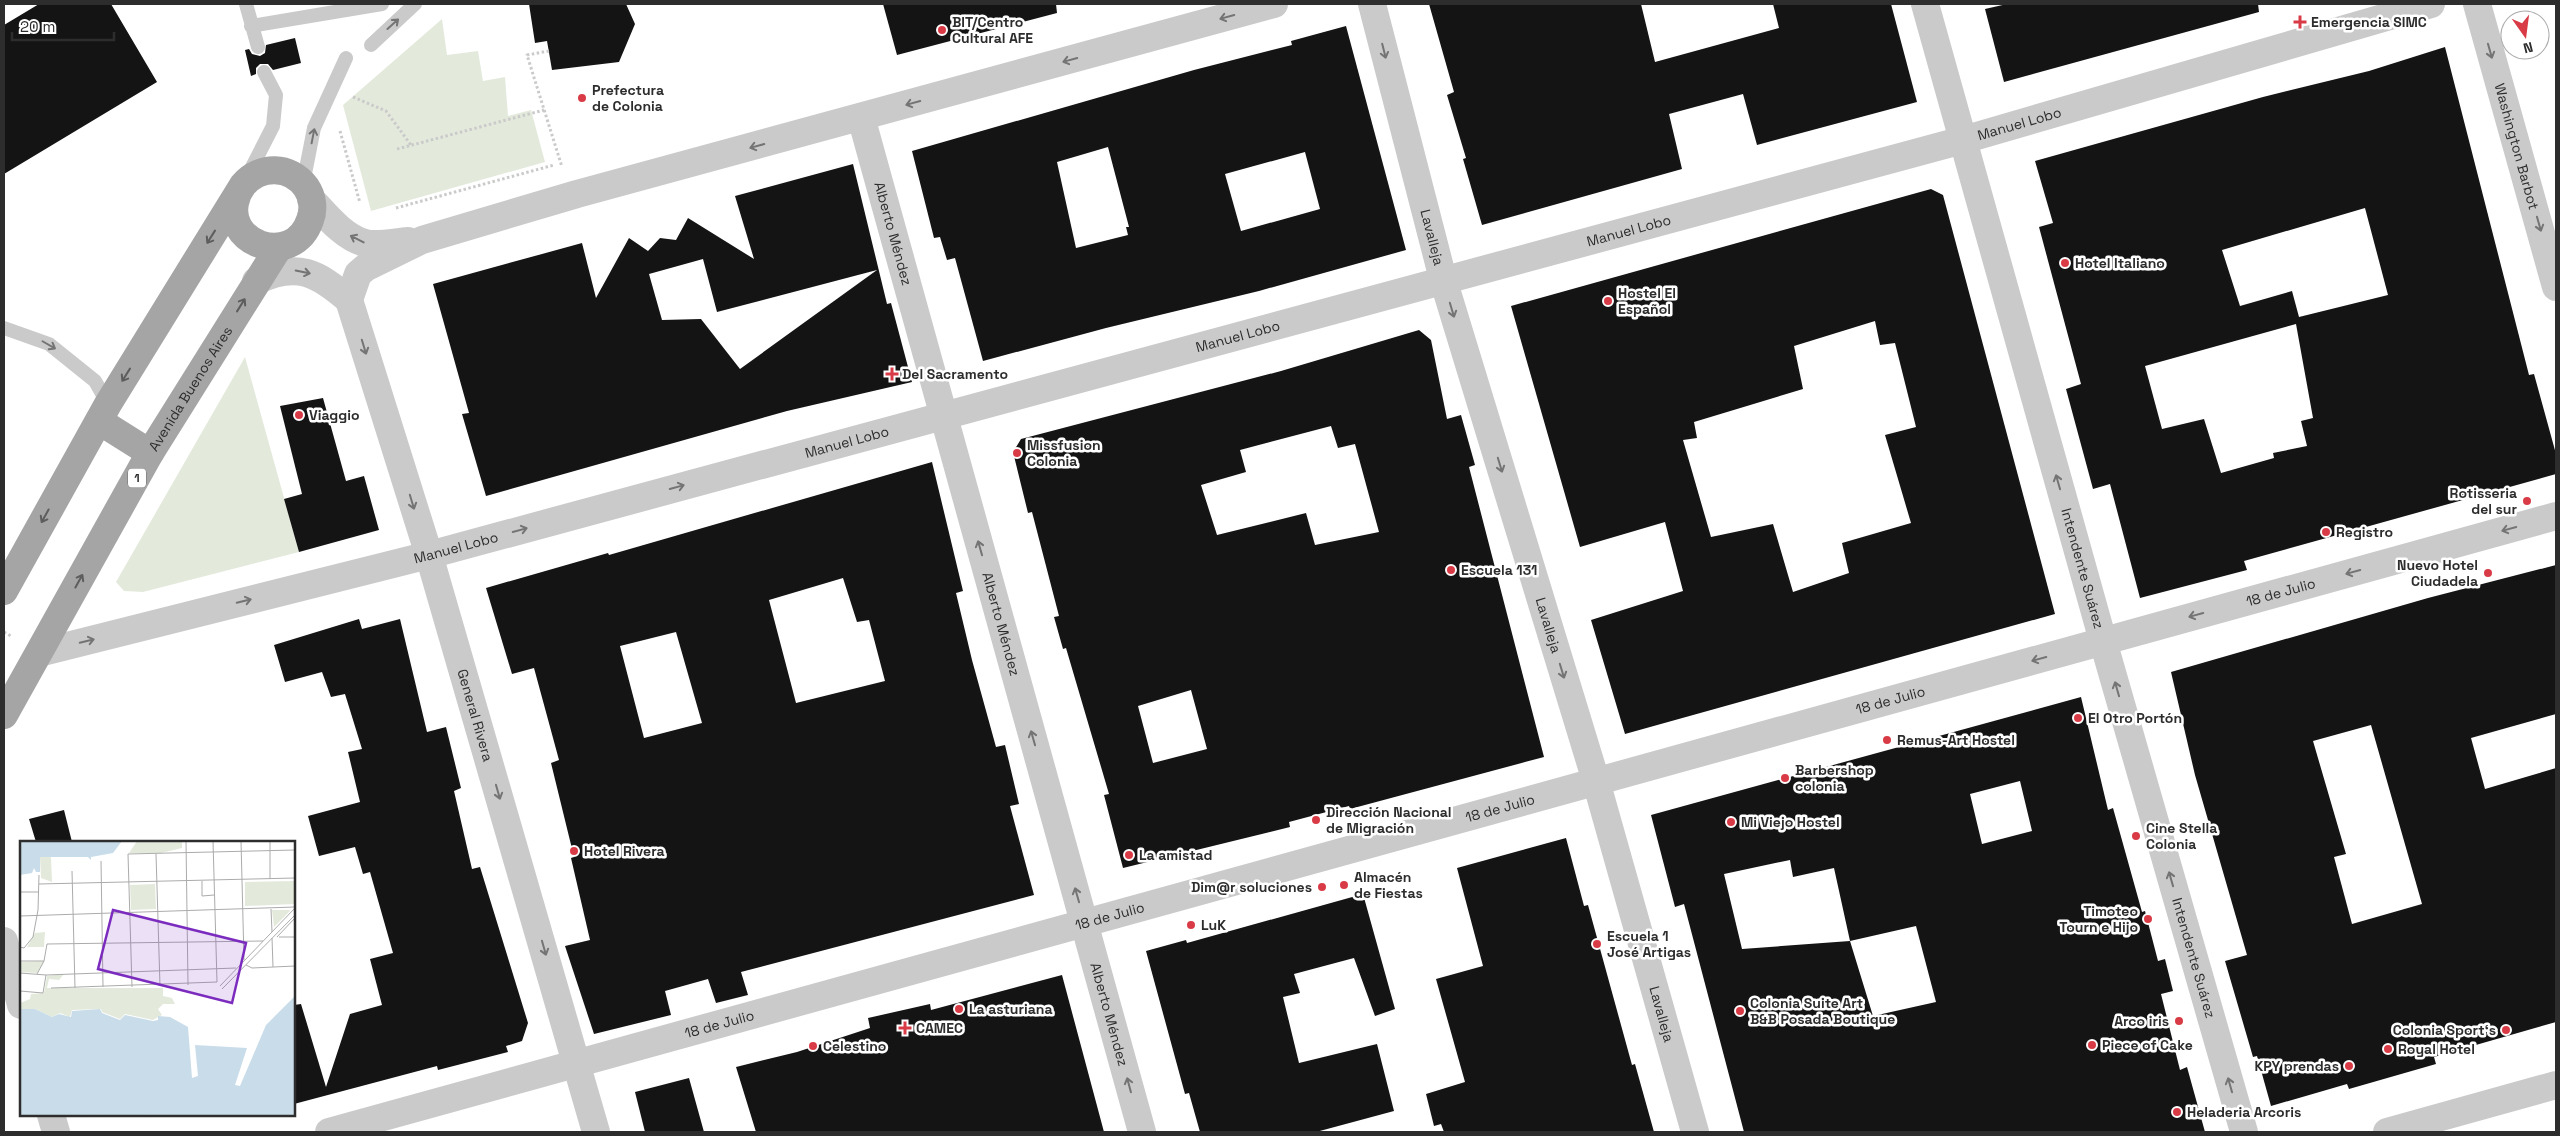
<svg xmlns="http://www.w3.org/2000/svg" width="2560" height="1136" viewBox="0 0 2560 1136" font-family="'Space Grotesk',sans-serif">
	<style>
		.green { fill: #e3eadc }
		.building { fill: #141414; fill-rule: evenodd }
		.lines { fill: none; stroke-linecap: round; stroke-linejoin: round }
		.path { stroke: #cacaca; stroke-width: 3; stroke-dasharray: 2.5 2.5; stroke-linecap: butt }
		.service { stroke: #cacaca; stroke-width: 14 }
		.minor { stroke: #cacaca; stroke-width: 28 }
		.tertiary { stroke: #cacaca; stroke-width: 28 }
		.primary { stroke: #a5a5a5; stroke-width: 28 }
		.oneway { stroke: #747474 }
		.oneway2 { stroke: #5d5d5d }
		.poi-dot { fill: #d93b46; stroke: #fff; stroke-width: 2 }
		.labels { text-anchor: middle; stroke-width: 5; stroke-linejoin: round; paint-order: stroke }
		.shield { fill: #fff; stroke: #6c6c6c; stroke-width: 1 }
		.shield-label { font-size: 12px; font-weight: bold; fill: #2d2d2d }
		.poi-label { font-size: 14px; font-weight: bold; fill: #2d2d2d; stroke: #fff; text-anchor: start }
		.street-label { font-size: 14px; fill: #2d2d2d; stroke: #fff }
		.inset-river { fill: none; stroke: #c9dce9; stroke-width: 2.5 }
		.inset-road { fill: none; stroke: #ababab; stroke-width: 1 }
		.view { fill: #7b2cbf; fill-opacity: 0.15; stroke: #7b2cbf; stroke-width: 2.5 }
		.inset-edge { fill: none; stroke: #2d2d2d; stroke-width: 2.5 }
	</style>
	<rect width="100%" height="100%" fill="#fff"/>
	<!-- green -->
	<path class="green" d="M442 19 447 55 478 51 483 81 505 77 508 116 531 110 545 162 371 211 343 105Z
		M245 357 299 552 143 592 124 591 116 582Z"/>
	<!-- building -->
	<path class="building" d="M39 4H111L157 82 4 174V25Z
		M529 4H626L635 24 619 62 552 70 547 41 535 43Z
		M883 4H1056L1057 13 897 55Z
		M1429 4H1641L1655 62 1779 28 1773 4H1891L1917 102 1757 145 1743 94 1669 114 1682 169 1482 225 1463 159 1466 158 1447 95 1454 92Z
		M2007 4H2258L2259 12 2004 82 1985 9Z
		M1346 26 1406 250 1259 291 1106 328 983 361 955 258 947 260 940 237 934 238 912 151 1194 70 1292 45 1291 41ZM1108 147 1129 227H1126L1128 235 1076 248 1057 162ZM1305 152 1320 209 1241 231 1225 174Z
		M295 38 301 63 273 70 268 64H260L256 68V74L251 76 245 50 249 49 252 54 260 56 265 53 266 45Z
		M2445 47 2529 375 2534 374 2556 454V474L2244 561 2247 570 2140 598 2110 484 2093 489 2066 389 2081 384 2039 227 2053 223 2035 161 2263 97 2369 71ZM2365 208 2388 295 2299 317 2292 291 2240 306 2222 250ZM2296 324 2313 418 2301 421 2307 446 2273 453 2274 458 2221 473 2204 419 2162 429 2145 366Z
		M853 164 887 304 891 303 912 382 787 411 486 496 462 414 469 413 433 284 582 243 596 298 629 238 648 251 660 238 676 240 688 218 754 259 735 196ZM703 259 717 312 877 270 740 369 701 319 662 320 649 274Z
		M1931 189 1943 195 2055 614 1625 734 1591 620 1683 591 1665 522 1580 547 1511 306ZM1875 321 1880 345 1895 343 1916 427 1885 435 1911 523 1842 543 1849 573 1793 592 1773 524 1711 537 1683 440 1697 438 1694 422 1803 389 1794 346Z
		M1419 330 1431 340 1447 419 1461 415 1475 465 1469 467 1544 757 1350 809 1349 806 1289 822 1290 827 1123 868 1104 795 1109 794 1066 648 1063 649 1054 617 1059 616 1032 512 1028 513 1013 452 1021 439 1281 371ZM1331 426 1338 448 1355 444 1379 532 1315 545 1306 513 1217 535 1201 485 1246 472 1240 450ZM1191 690 1207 749 1153 763 1138 706Z
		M323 398 346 481 364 476 379 530 299 552 284 499 302 494 280 406Z
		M932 462 963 591 956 593 972 660 996 747 1005 745 1019 804 1010 806 1034 895 741 972 748 995 716 1003 708 979 665 991 671 1015 594 1034 565 946 590 940 571 858 574 857 551 763 559 760 534 668 512 674 486 588 608 553 609 555ZM843 578 857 622 869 620 885 681 796 703 769 600ZM676 632 702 723 644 738 620 646Z
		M2556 565V714L2471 738 2485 789 2556 768V1022L2434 1057 2436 1064 2349 1089 2347 1084 2271 1106 2257 1056 2253 1057 2225 961 2247 955 2195 775 2171 672 2428 598ZM2371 725 2422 904 2352 924 2334 857 2346 854 2313 741Z
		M359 619 362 629 400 619 427 732 446 727 461 788 454 791 472 869 480 867 528 1023 522 1041 506 1046 508 1052 438 1070 437 1066 294 1104V1005L301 1004 326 1087 350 1014 382 1005 370 959 393 953 370 872 363 874 355 847 319 856 308 816 360 802 348 752 362 749 345 694 331 697 322 672 285 682 274 645Z
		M2081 697 2108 810 2113 808 2142 912 2145 911 2158 961 2165 959 2173 991 2161 994 2180 1070 2187 1067 2205 1132H1744L1684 904 1675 907 1651 815ZM2020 781 2032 831 1982 844 1970 794ZM1790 860 1793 877 1834 868 1850 941 1742 949 1724 874ZM1916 926 1936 1002 1873 1016 1850 941Z
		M64 810 72 842H36L29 819Z
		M1566 838 1584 906 1588 905 1632 1065 1635 1064 1654 1132H1444L1441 1124 1434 1126 1426 1094 1465 1082 1436 979 1483 966 1457 868Z
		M1363 894 1395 1009 1375 1016 1354 958 1294 974 1300 993 1283 997 1299 1063 1377 1044 1394 1111 1316 1132H1200L1189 1093 1185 1094 1146 951 1186 940 1187 943Z
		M1062 975 1104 1132H756L736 1067 797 1052 870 1028 868 1018 930 1004 931 1010Z
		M689 1078 704 1132H645L635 1092Z"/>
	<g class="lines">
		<!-- path -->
		<path class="path" d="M549 51 527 55 562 167
			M353 97 386 111 411 145
			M340 131 360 203
			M397 149 544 110
			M396 208 554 165
			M4 632 11 636"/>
		<!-- service -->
		<path class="service" d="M246 4 258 47
			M251 26 382 4
			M371 45 415 4
			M248 175 273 126 276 95 264 72
			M303 184 314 128 346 58
			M4 328 49 344 95 381 108 404"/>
		<!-- minor -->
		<g class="minor">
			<path id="s1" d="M1372 4 1443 279 1596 781 1695 1132"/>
			<path id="s2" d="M1925 4 2103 641 2244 1132"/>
			<path id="s3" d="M2477 4 2556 287"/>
			<path id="s4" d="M861 117 1142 1132"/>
			<path d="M311 199C326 215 343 237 365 243 377 246 395 242 408 241"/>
			<path d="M256 281C297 261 318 273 349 300"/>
			<path d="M349 300 358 274 365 268 422 240 577 194 1274 4"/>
			<path id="s5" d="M349 300 429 555 596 1132"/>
			<path id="s6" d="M39 653 429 555 1963 140 2431 4"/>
			<path id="s7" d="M329 1132 2556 516"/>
		</g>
		<!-- tertiary -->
		<path class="tertiary" d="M4 941 21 1005
			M51 1115 56 1132
			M2387 1132 2556 1085"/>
		<!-- primary -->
		<g class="primary">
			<path d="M99 421 150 453"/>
			<path d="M4 591 108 404 243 185C260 165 290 165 306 187 313 197 314 210 310 220 293 270 219 243 237 196"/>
			<path id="s8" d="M4 715 150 453 279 247"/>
		</g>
	</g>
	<!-- one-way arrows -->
	<defs><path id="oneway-shaft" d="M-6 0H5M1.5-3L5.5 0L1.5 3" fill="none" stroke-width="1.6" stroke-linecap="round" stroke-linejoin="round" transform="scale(1.25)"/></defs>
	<g class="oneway">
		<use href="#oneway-shaft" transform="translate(1227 17) rotate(165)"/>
		<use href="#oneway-shaft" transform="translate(393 24) rotate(-42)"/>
		<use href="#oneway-shaft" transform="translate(1384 51) rotate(76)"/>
		<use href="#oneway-shaft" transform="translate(2490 51) rotate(74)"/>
		<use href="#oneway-shaft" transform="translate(1070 60) rotate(165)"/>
		<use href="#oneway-shaft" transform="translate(913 103) rotate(165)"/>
		<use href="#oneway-shaft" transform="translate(313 136) rotate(-79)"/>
		<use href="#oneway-shaft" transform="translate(757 146) rotate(165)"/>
		<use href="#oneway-shaft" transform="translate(2539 224) rotate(74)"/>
		<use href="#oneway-shaft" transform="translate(357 239) rotate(-153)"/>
		<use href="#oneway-shaft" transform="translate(303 272) rotate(12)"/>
		<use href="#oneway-shaft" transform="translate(1452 310) rotate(73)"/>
		<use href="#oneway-shaft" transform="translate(49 345) rotate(30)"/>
		<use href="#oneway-shaft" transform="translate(364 347) rotate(73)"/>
		<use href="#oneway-shaft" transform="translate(1500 465) rotate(73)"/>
		<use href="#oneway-shaft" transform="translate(2058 482) rotate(-106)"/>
		<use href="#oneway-shaft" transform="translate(677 487) rotate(-15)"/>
		<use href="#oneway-shaft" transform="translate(412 502) rotate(73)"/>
		<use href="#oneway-shaft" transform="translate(2509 529) rotate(165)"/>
		<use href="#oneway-shaft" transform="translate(520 530) rotate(-15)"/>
		<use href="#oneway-shaft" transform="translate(980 548) rotate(-106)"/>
		<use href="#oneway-shaft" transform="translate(2353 572) rotate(165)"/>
		<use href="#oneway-shaft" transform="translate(244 601) rotate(-14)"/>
		<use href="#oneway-shaft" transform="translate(2196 615) rotate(165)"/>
		<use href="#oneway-shaft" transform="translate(87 641) rotate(-14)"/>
		<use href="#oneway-shaft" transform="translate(2039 659) rotate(165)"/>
		<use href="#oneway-shaft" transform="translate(1562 671) rotate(73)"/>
		<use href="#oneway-shaft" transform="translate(2117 689) rotate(-106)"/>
		<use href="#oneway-shaft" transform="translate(1033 738) rotate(-106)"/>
		<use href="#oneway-shaft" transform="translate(498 792) rotate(74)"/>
		<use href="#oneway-shaft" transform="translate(2171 879) rotate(-106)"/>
		<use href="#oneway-shaft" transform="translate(1077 895) rotate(-106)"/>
		<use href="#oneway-shaft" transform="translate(544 948) rotate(74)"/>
		<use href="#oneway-shaft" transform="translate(1129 1085) rotate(-105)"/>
		<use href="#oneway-shaft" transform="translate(2230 1085) rotate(-106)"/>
	</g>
	<g class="oneway2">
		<use href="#oneway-shaft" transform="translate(211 237) rotate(122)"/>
		<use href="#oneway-shaft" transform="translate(241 305) rotate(-58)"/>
		<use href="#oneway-shaft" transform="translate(126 375) rotate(122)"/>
		<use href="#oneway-shaft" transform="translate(45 516) rotate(119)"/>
		<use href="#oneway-shaft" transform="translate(79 581) rotate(-61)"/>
	</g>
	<!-- markers -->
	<g class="poi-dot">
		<path d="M2297.5 14.5h5v5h5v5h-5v5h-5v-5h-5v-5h5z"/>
		<circle cx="942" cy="30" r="5"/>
		<circle cx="582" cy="98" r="5"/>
		<circle cx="2065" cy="263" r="5"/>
		<circle cx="1608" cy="301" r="5"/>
		<path d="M889.5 366.5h5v5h5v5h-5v5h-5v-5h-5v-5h5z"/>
		<circle cx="299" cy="415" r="5"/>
		<circle cx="1017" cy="453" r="5"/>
		<circle cx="2527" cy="501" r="5"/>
		<circle cx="2326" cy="532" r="5"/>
		<circle cx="1451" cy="570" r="5"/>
		<circle cx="2488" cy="573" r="5"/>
		<circle cx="2078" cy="718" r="5"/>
		<circle cx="1887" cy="740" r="5"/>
		<circle cx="1785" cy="778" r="5"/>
		<circle cx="1316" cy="820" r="5"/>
		<circle cx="1731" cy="822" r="5"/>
		<circle cx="2136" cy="836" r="5"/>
		<circle cx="574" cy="851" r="5"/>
		<circle cx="1129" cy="855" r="5"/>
		<circle cx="1344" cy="885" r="5"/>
		<circle cx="1322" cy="887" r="5"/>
		<circle cx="2148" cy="919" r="5"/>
		<circle cx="1191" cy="925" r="5"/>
		<circle cx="1597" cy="944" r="5"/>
		<circle cx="959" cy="1009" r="5"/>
		<circle cx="1740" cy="1011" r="5"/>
		<circle cx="2179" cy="1021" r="5"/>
		<path d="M902.5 1020.5h5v5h5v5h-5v5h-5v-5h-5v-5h5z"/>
		<circle cx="2506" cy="1030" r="5"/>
		<circle cx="2092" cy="1045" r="5"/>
		<circle cx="813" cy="1046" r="5"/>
		<circle cx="2388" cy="1049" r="5"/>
		<circle cx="2349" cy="1066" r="5"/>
		<circle cx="2177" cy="1112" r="5"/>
	</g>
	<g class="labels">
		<!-- shield labels -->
		<rect class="shield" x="128" y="468.5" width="18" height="19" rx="4"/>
		<g class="shield-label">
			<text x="137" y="482">1</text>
		</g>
		<!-- poi labels -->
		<g class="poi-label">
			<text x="952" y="27">BIT/Centro<tspan x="952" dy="16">Cultural AFE</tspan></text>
			<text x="2311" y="27">Emergencia SIMC</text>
			<text x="592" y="95">Prefectura<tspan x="592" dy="16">de Colonia</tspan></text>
			<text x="2075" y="268">Hotel Italiano</text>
			<text x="1618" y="298">Hostel El<tspan x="1618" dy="16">Español</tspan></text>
			<text x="902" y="379">Del Sacramento</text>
			<text x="309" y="420">Viaggio</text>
			<text x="1027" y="450">Missfusion<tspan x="1027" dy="16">Colonia</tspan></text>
			<text x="2517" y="498" text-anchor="end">Rotisseria<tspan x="2517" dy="16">del sur</tspan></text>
			<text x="2336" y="537">Registro</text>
			<text x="2478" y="570" text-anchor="end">Nuevo Hotel<tspan x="2478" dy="16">Ciudadela</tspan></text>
			<text x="1461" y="575">Escuela 131</text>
			<text x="2088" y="723">El Otro Portón</text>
			<text x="1897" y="745">Remus-Art Hostel</text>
			<text x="1795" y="775">Barbershop<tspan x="1795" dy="16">colonia</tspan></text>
			<text x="1326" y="817">Dirección Nacional<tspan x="1326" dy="16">de Migración</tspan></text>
			<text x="1741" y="827">Mi Viejo Hostel</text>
			<text x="2146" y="833">Cine Stella<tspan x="2146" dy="16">Colonia</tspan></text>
			<text x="584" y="856">Hotel Rivera</text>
			<text x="1139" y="860">La amistad</text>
			<text x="1354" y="882">Almacén<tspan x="1354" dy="16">de Fiestas</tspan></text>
			<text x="1312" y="892" text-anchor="end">Dim@r soluciones</text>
			<text x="2138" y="916" text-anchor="end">Timoteo<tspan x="2138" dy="16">Tourn e Hijo</tspan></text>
			<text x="1201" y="930">LuK</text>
			<text x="1607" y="941">Escuela 1<tspan x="1607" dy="16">José Artigas</tspan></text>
			<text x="1750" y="1008">Colonia Suite Art<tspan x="1750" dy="16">B&amp;B Posada Boutique</tspan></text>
			<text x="969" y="1014">La asturiana</text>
			<text x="2169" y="1026" text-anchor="end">Arco iris</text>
			<text x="916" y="1033">CAMEC</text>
			<text x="2496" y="1035" text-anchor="end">Colonia Sport‘s</text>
			<text x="2102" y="1050">Piece of Cake</text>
			<text x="823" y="1051">Celestino</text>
			<text x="2398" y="1054">Royal Hotel</text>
			<text x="2339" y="1071" text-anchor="end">KPY prendas</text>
			<text x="2187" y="1117">Heladeria Arcoris</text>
		</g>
		<!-- street labels -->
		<g class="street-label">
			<text dy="5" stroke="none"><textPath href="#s6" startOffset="2050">Manuel Lobo</textPath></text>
			<text dy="5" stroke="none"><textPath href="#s3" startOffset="148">Washington Barbot</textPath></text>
			<text dy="5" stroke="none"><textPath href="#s6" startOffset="1645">Manuel Lobo</textPath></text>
			<text dy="5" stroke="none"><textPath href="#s4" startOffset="121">Alberto Méndez</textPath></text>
			<text dy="5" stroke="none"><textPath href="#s1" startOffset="241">Lavalleja</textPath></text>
			<text dy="5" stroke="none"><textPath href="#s6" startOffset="1240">Manuel Lobo</textPath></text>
			<text dy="5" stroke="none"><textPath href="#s8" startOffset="376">Avenida Buenos Aires</textPath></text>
			<text dy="5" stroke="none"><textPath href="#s6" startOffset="835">Manuel Lobo</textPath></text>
			<text dy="5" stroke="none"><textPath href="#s6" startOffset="430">Manuel Lobo</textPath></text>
			<text dy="5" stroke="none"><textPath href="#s2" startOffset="586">Intendente Suárez</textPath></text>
			<text dy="5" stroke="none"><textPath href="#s7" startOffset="2025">18 de Julio</textPath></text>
			<text dy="5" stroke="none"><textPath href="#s4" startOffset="526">Alberto Méndez</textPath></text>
			<text dy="5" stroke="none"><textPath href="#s1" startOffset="646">Lavalleja</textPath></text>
			<text dy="5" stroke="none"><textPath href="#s7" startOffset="1620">18 de Julio</textPath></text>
			<text dy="5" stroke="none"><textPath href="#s5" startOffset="434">General Rivera</textPath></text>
			<text dy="5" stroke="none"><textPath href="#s7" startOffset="1215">18 de Julio</textPath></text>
			<text dy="5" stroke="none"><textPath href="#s7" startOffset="810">18 de Julio</textPath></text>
			<text dy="5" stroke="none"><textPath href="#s2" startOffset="991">Intendente Suárez</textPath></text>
			<text dy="5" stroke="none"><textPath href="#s4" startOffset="931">Alberto Méndez</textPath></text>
			<text dy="5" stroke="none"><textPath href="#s1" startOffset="1051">Lavalleja</textPath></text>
			<text dy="5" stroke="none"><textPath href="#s7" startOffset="405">18 de Julio</textPath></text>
		</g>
	</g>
	<!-- overview -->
	<g transform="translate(20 841)">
		<rect width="275" height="275" fill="#fff"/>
		<path d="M117 0H162V7L141 12H109ZM20 16H31L32 41 21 37ZM275 40V63L225 65V41ZM135 43 136 68 111 69 110 44ZM252 69H269L270 70 254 86ZM25 91 24 106H7L15 92ZM24 120 17 132 0 131V121ZM44 133 39 139 29 138 27 147H143V155L152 157 155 163H143L138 168 142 174 133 179 105 173 100 178 82 171 81 168 52 169 50 176 40 172 32 176 15 168H0V162L10 158 11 153 24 152 27 135Z" fill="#e3eadc"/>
		<path d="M0 0H102L93 12 71 16V19L68 16H20V31H16L14 27 12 32 0 34ZM275 155V275H0V168H15L32 176 39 173 51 176 52 170 80 168 82 172 100 179 105 174 133 180 138 179V175L150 176 168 186 172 237 178 235 175 204 227 207 215 244 220 245 246 184Z" fill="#c9dce9"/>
		<path class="inset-river" d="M65 275 180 240V205M130 275 172 263 183 251 186 229 181 211"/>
		<path class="inset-road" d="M166 0 168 144M193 0 197 141M221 0 224 119M250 0V38M108 13 275 9M108 13 112 146M136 13 140 145M81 20 83 146M52 30 55 147M182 40V55L194 54M19 43 275 37M0 51H19M251 68 252 91M0 75 275 66M257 96 275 77M259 96H275M252 97 253 126M0 106 4 107 13 96 18 69 19 34M0 120H24M226 124 232 127 275 125M0 132 26 134M17 133 24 120 27 103 243 100M26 134 216 127M200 145 275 67M31 147 197 141M202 148 275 74M0 150 23 152 26 134"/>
		<path class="view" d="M93 69 226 102 212 162 78 128Z"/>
		<rect width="275" height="275" class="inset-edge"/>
	</g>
	<!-- border -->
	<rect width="2560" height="1136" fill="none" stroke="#2d2d2d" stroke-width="10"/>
	<!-- north arrow -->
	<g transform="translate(2525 35) rotate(166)"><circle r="24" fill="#ffffff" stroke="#ababab"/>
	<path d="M0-4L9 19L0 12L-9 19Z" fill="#d93b46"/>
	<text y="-8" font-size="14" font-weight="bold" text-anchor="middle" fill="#2d2d2d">N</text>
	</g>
	<!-- scale -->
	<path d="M12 32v8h102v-8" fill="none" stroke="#2d2d2d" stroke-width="2.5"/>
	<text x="20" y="32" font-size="15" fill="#2d2d2d" stroke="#ffffff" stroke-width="4" paint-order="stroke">20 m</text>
</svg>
